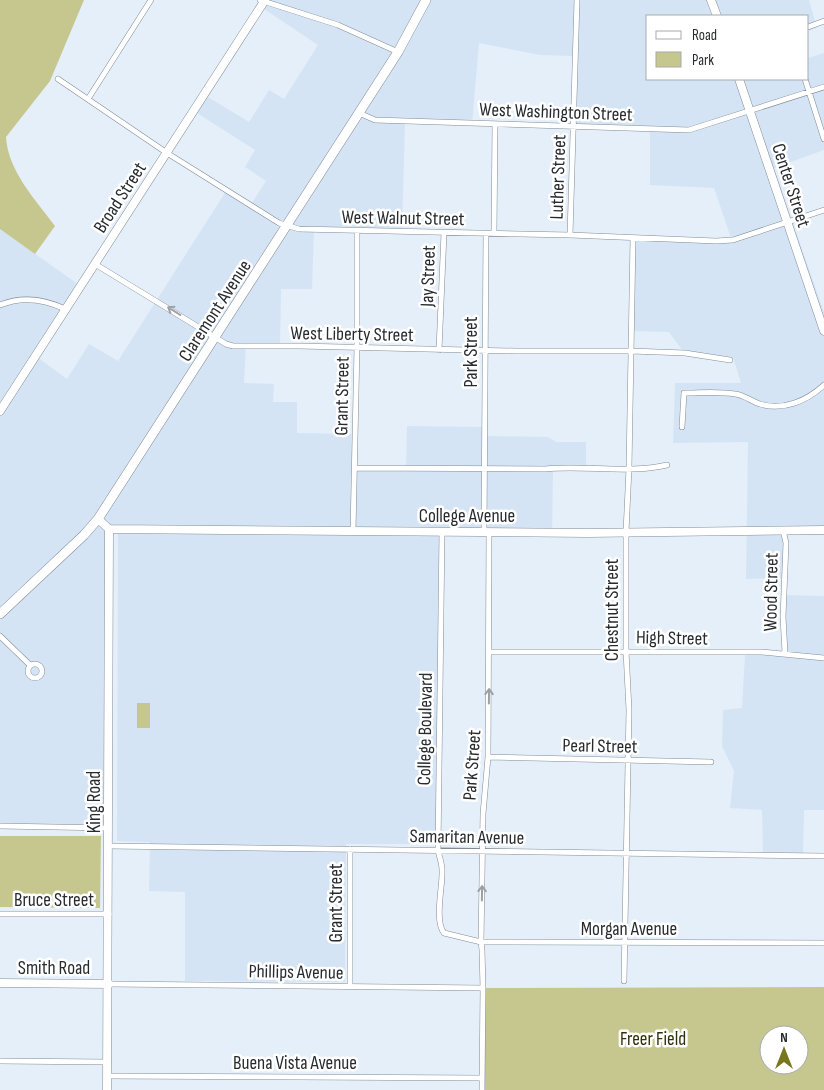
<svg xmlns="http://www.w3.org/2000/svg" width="824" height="1090" viewBox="0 0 824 1090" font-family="'Sofia Sans Condensed',sans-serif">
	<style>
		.built { fill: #d4e4f5 }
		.green { fill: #c6c78e; fill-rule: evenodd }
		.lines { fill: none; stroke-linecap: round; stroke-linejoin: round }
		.street-casing { stroke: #828c96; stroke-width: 6 }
		.secondary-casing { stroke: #828c96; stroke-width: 9 }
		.primary-casing { stroke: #828c96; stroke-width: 10 }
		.street { stroke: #fff; stroke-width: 5 }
		.secondary { stroke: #fff; stroke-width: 8 }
		.primary { stroke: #fff; stroke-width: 9 }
		.oneway { stroke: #9ea0a1 }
		.labels { text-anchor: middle; stroke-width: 5; stroke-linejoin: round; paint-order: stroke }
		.street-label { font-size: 19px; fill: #272b2f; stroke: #fff }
		.park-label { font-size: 19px; fill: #313008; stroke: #fff }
	</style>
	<rect width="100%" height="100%" fill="#e4effa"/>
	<!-- built -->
	<path class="built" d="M266 0H809L817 28 808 31V16H648V79H808V58L824 53V150L774 168 824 312V535L784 534 783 578 746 579 748 442 673 443 675 383H741L733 357 683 351 669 332 630 331 632 237 732 241 714 188 650 185V130L575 127 576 56 540 55 479 43 472 125 405 123 402 231 314 229 312 289H281L280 345H246L244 383 274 384 273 402H297V433L354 434V467L406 468 407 426 487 427V436L548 437 556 442H586V471L553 470 552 536H439L437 844H346L345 982 185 981V892L149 891 150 842 117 841 118 534 95 514 107 535 105 825 0 826V229L82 287 37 357 67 379 89 344 118 361 228 188 252 203 266 181 245 167 255 150 197 113 208 97 249 122 269 90 284 99 318 45 261 7Z
		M782 595 824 596V810H804L803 853 763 852 762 810 730 808 734 771 722 746 723 710 742 708 745 654 783 653Z"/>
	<!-- green -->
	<path class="green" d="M0 0H84L50 81 6 137C8 171 35 199 55 226L35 254 0 229Z
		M137 703H150V728H137Z
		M0 836H101L100 908 0 907Z
		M824 987V1090H482L483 988ZM769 1035H799V1065H769Z"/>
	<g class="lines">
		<defs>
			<path id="street" d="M260 0 338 25 398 52
				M808 27 824 21
				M58 79 167 153 279 223 299 229 570 235 716 241 733 240 824 210
				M805 79 824 139
				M88 99 151 0
				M359 113 375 120 689 130 824 87
				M494 233 495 124
				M570 235 577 0
				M95 264 226 344 233 346H299L515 351H631L685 353 730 360
				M0 305C22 296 44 299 65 309
				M439 350 444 233
				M682 427 684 393C700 393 718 391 735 394 744 395 751 401 760 404 783 411 807 401 824 385
				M355 468 545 469C585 465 629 474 667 465
				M783 530 786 543 783 617 785 653
				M353 531 357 347V231
				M442 531 438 850C439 856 442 863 442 870 443 886 434 920 444 933L481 942 824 943
				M484 531 486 233
				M0 636 30 665
				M489 652H761L824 658
				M28 671a7 7 0 1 1 14 0a7 7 0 1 1-14 0Z
				M488 757 711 762
				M0 826 109 828
				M109 846 824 856
				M0 914H109
				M624 981 629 710 626 651V532L629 468 633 238
				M109 984 483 988
				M350 986V849
				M0 1061 107 1062
				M107 1076 482 1078
				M482 1090 483 988 482 950 481 942 483 814 488 757 489 532"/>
			<path id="secondary" d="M711 0 717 16
				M739 79 824 331
				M0 411 265 0
				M98 519 109 529 107 1090
				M109 529 588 533 824 530
				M0 983 109 984"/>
			<path id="primary" d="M0 614 84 535 98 519 398 52 426 0"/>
		</defs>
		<!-- street casing -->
		<use href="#street" class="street-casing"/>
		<!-- secondary casing -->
		<use href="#secondary" class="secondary-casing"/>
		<!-- primary casing -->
		<use href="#primary" class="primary-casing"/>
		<!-- street -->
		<use href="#street" class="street"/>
		<!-- secondary -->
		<use href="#secondary" class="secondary"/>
		<!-- primary -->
		<use href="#primary" class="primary"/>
	</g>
	<!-- one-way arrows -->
	<defs><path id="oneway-shaft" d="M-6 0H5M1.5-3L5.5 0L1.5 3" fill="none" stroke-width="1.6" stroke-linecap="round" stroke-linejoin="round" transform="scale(1.25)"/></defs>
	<g class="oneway">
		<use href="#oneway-shaft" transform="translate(174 311) rotate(-148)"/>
		<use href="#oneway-shaft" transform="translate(489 696) rotate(-89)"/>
		<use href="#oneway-shaft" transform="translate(482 893) rotate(-89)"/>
	</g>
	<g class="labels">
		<!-- street labels -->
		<g class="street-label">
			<text transform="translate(556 111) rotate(2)" y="7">West Washington Street</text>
			<text transform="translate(557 177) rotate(-88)" y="7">Luther Street</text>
			<text transform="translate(792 185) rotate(72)" y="7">Center Street</text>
			<text transform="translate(119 197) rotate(-57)" y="7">Broad Street</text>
			<text transform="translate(403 217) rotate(1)" y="7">West Walnut Street</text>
			<text transform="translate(427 276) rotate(-88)" y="7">Jay Street</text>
			<text transform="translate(214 310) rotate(-57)" y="7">Claremont Avenue</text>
			<text transform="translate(352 333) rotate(1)" y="7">West Liberty Street</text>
			<text transform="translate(470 352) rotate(-90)" y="7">Park Street</text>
			<text transform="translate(341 396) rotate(-89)" y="7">Grant Street</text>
			<text x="467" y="522">College Avenue</text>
			<text transform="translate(770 592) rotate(-89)" y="7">Wood Street</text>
			<text transform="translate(611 610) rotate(-90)" y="7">Chestnut Street</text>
			<text transform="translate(672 637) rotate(1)" y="7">High Street</text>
			<text transform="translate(424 729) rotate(-89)" y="7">College Boulevard</text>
			<text transform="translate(600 745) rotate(1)" y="7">Pearl Street</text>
			<text transform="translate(471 765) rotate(-86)" y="7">Park Street</text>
			<text transform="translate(93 802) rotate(-90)" y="7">King Road</text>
			<text transform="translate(467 836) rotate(1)" y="7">Samaritan Avenue</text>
			<text x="54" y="906">Bruce Street</text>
			<text transform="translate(335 903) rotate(-90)" y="7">Grant Street</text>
			<text x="629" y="935">Morgan Avenue</text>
			<text x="54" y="974">Smith Road</text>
			<text transform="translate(296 971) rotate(1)" y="7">Phillips Avenue</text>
			<text x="295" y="1069">Buena Vista Avenue</text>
		</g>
		<!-- park labels -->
		<g class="park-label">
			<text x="653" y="1045">Freer Field</text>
		</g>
	</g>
	<!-- legend -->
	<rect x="646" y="15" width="162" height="65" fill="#ffffff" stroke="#a9aaac"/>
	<rect x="656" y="31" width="25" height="8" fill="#ffffff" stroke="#a9aaac"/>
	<text x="692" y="40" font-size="15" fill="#272b2f">Road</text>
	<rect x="656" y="52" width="25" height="15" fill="#c6c78e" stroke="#a9aaac"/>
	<text x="692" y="65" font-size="15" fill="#272b2f">Park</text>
	<!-- north arrow -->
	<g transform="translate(784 1050)"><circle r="24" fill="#ffffff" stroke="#a9aaac"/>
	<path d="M0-4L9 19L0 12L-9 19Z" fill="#79771e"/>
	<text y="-8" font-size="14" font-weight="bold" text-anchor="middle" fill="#272b2f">N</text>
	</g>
</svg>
